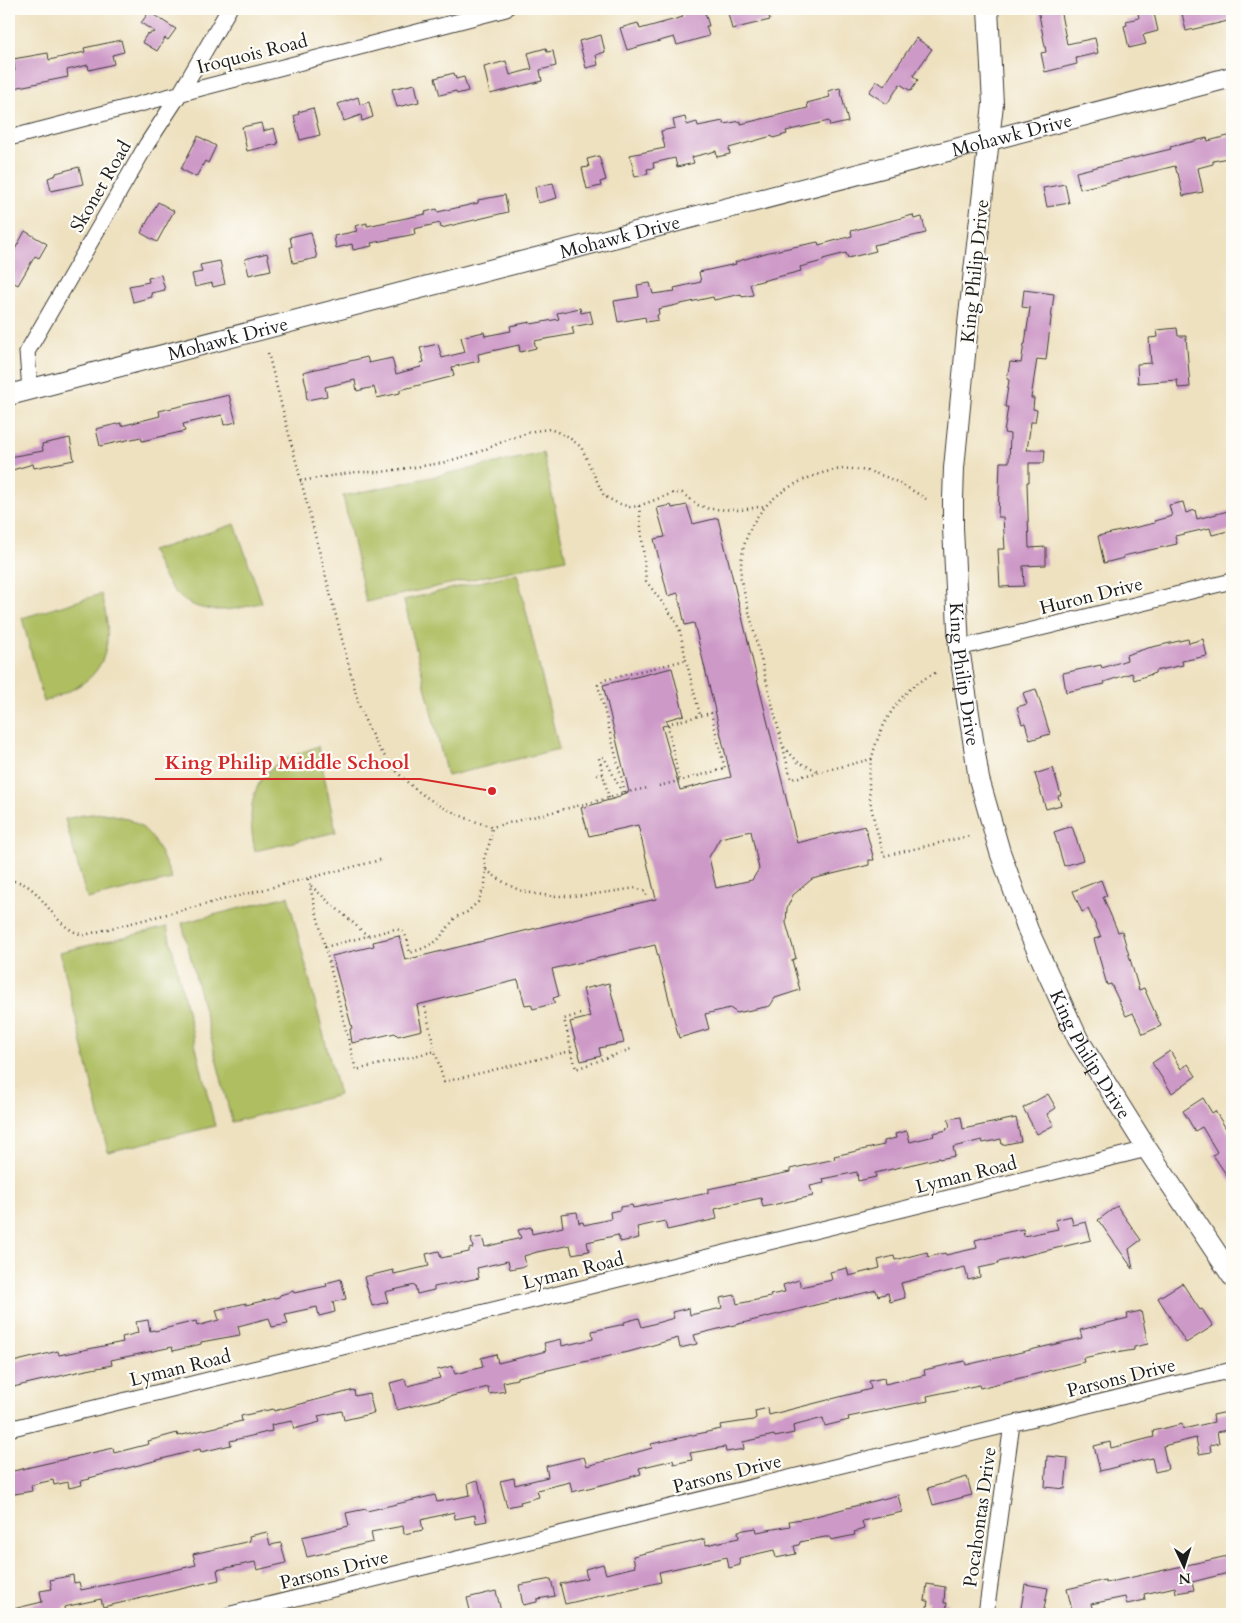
<svg xmlns="http://www.w3.org/2000/svg" width="1241" height="1623" viewBox="0 0 1241 1623" font-family="Cardo,serif">
	<style>
		.pitch { fill: #aebe61; stroke: #656d3e }
		.building { fill: #cd99c7; fill-rule: evenodd }
		.lines { fill: none; stroke-linecap: round; stroke-linejoin: round }
		.minor-casing { stroke: #3c3a35; stroke-width: 17 }
		.tertiary-casing { stroke: #3c3a35; stroke-width: 22 }
		.path { stroke: #3c3a35; stroke-width: 2.5; stroke-dasharray: 1 4; stroke-linecap: butt }
		.minor { stroke: #fff; stroke-width: 15 }
		.tertiary { stroke: #fff; stroke-width: 20 }
		.labels { text-anchor: middle; stroke-width: 4.5; stroke-linejoin: round; paint-order: stroke }
		.street-label { font-size: 19px; fill: #1c1c1c; stroke: #fdfcf7 }
		.leader { fill: none; stroke: #d62828; stroke-width: 2 }
		.callout-dot { fill: #d62828; stroke: #fdfcf7; stroke-width: 2 }
		.callout-label { font-size: 20px; text-anchor: middle; font-weight: bold; fill: #d62828; stroke: #fdfcf7; stroke-width: 4.5; stroke-linejoin: round; paint-order: stroke }
	</style>
	<rect width="100%" height="100%" fill="#fdfcf7"/>
	<filter id="ink" filterUnits="userSpaceOnUse"><feTurbulence type="fractalNoise" baseFrequency=".02" numOctaves="2"/><feDisplacementMap in="SourceGraphic" scale="10" xChannelSelector="R" yChannelSelector="G"/><feConvolveMatrix kernelMatrix="1 2 1 2 8 2 1 2 1" color-interpolation-filters="sRGB"/></filter>
	<filter id="wash" filterUnits="userSpaceOnUse"><feTurbulence type="fractalNoise" baseFrequency=".0096" numOctaves="4" result="noise"/><feDisplacementMap in="SourceGraphic" scale="20" xChannelSelector="R" yChannelSelector="G"/><feGaussianBlur stdDeviation="1.12" result="paint"/><feColorMatrix in="noise" values="0 0 0 0 0 0 0 0 0 0 0 0 0 0 0 0 0 1.4 0 .05"/><feComposite in="paint" operator="in"/></filter>
	<g filter="url(#wash)">
		<rect width="100%" height="100%" fill="#eee1c0"/>
		<!-- pitch -->
		<path class="pitch" d="M543 453 566 559 366 602 343 496Z
			M235 524 262 602C229 613 192 617 170 586 162 575 157 562 151 551Z
			M517 573 559 749 447 776 404 600Z
			M101 594C111 627 113 665 80 685 69 692 56 697 44 702L22 618Z
			M318 746 336 832 255 851C248 817 247 781 282 761 293 755 306 751 318 746Z
			M102 813C149 819 155 839 172 879L87 899 65 819 83 815Z
			M288 896 339 1095 232 1122 182 923Z
			M167 927 215 1126 108 1152 60 952Z"/>
		<g id="blocks">
			<!-- building -->
			<path class="building" d="M696 9H704L709 26H706L709 36 677 45 674 37 627 50 620 28 638 23 640 29 683 17 682 13Z
				M727 9H767L770 20 732 29Z
				M1038 9H1060L1067 44 1095 38 1098 53 1076 58 1077 64 1045 72 1041 53 1046 52Z
				M1137 9H1153L1158 31 1143 35 1146 44 1129 48 1124 26 1127 25 1126 21 1139 18Z
				M1181 9H1232V20L1186 31Z
				M149 12 176 29 168 40 165 38 157 51 142 42 147 34 155 32 141 23Z
				M601 35 605 52 596 55 598 65 586 68 579 41Z
				M916 38 932 49 913 76 918 80 911 91 900 84 887 104 869 92 877 81 884 86Z
				M121 40 124 52 112 55 114 64 89 70 88 65 67 70 68 77 9 89V72L15 71 13 59 48 53 49 60 85 52 84 48Z
				M546 48 547 52 553 51 556 66 540 70 542 81 490 94 484 67 506 61 510 75 532 69 528 53Z
				M454 73 456 79 464 77 468 91 457 94 456 91 440 95 435 78Z
				M415 84 419 102 397 107 392 89Z
				M840 88 848 122 830 126 829 121 786 131 787 134 773 138 772 136 729 148 730 154 717 157 716 151 692 157 694 163 677 167 675 158 653 163 654 168 647 169 648 174 635 177 630 155 665 148 661 131 675 128 673 120 685 117 687 125 697 122 698 126 723 121 724 124 741 121V124L808 108 807 103 830 97 828 91Z
				M358 97 360 105 369 102 373 117 362 121 361 115 344 121 338 104Z
				M313 108 320 135 300 140 294 116 299 114 298 112Z
				M261 123 263 131 274 128 278 144 247 151 242 127Z
				M1232 135V157L1213 161V164L1198 168 1203 192 1183 196 1178 173H1177L1175 166 1080 189 1076 172 1171 149 1170 147 1207 138 1208 141Z
				M198 136 216 146 208 163 205 161 196 177 181 169Z
				M599 156 606 180 600 182 601 186 587 189 582 168 589 167 587 159Z
				M79 167 83 184 51 191 48 178 56 175V173Z
				M553 183 557 198 538 203 535 187Z
				M1065 184 1069 203 1047 207 1043 188Z
				M505 195 508 212 441 228 440 223 414 229 415 234 371 243 372 246 353 250 352 244 336 248 334 236 357 231 355 226 367 223V226L426 214 425 212 437 209 438 212 478 203V200Z
				M158 202 174 211 157 242 141 233Z
				M913 215 914 219 922 217 926 233 874 245 876 251 848 258 846 253 823 259V261L800 267 801 271 750 284 753 295 742 297 741 294 714 300 713 297 658 309 659 314 657 315 658 320 646 322 645 317 618 322 614 301 639 297 637 285 650 283 653 294 675 291 674 288 701 282 699 272 736 264 735 262 769 252 818 242 819 245 852 236 851 231Z
				M25 231 47 244 39 258 35 256 18 285 9 280V260Z
				M311 232 317 258 293 263 290 247H292L290 237Z
				M267 253 271 270 249 275 245 259Z
				M220 261 225 284 213 287 212 283 195 287 192 274 202 272 200 265Z
				M161 275 165 290 151 293 152 297 133 302 129 286 149 282 148 278Z
				M1024 290 1054 294 1046 360 1037 359 1031 398H1034L1033 409 1037 410 1035 422H1031L1027 450H1045L1044 463H1029V482H1027L1029 548 1046 547V565L1023 566 1024 586 1000 587 998 549H1005L1003 517H998L1000 462H1009L1010 434 1004 433 1008 407H1005L1009 380 1007 379 1010 362 1021 363 1024 344H1025L1030 308 1022 307Z
				M580 308 581 313 590 311 593 323 572 327 574 334 534 341 536 348 520 352 519 345 478 354 479 361 452 367 454 376 400 390V393L377 398 374 387 357 391 355 380 325 387 327 396 307 400 306 393 307 390 303 372 367 357 369 363 392 358 396 374 421 367 420 363 424 362 420 348 438 344 442 358 465 352 461 337 484 332 485 336 511 331 510 326 530 322 531 324 559 319 557 313Z
				M1177 328 1178 336H1186L1190 387 1178 388 1177 380 1138 383 1137 364 1151 363 1149 338 1158 337 1157 330Z
				M229 395 236 422 224 425 222 415 183 424 185 431 142 441 141 437 100 446 96 429 121 423V426L160 416 159 411Z
				M70 438 74 460 34 468 33 464 9 471V457L43 451 42 444Z
				M1183 502 1186 513 1195 510 1197 519 1232 510V530L1212 535 1210 528 1175 536 1177 544 1123 556 1124 558 1104 563 1098 536 1155 523 1154 521 1172 516 1169 505Z
				M671 505 672 508 687 505 693 524 718 518 797 843 865 826 874 860H869V865L812 879 793 895 787 908 786 923 796 958 792 960 800 990 775 998 770 1006 737 1013 730 1008 705 1014 709 1029 679 1038 655 945 552 969 559 996 553 998 555 1003 533 1009 531 1004 525 1005 518 980 417 1005 422 1030 398 1036 395 1033 352 1043 350 1029 352 1028 332 956 374 946 373 942 399 936 405 960 656 899 638 825 589 836 581 808 620 797V795L629 792 603 685 672 668 684 715 666 720 668 725 662 726 680 790 731 777 694 623 685 625 678 593 668 596 654 539 665 537 657 508ZM751 831 759 869 752 880 716 888 709 857 720 838Z
				M1188 639 1189 643 1203 639 1207 656 1182 661 1183 665 1155 671V673L1134 680 1132 673 1104 682 1105 684 1066 692 1063 673 1101 665 1102 668 1127 660 1126 655 1148 648Z
				M1036 689 1050 734 1030 740 1025 723 1022 724 1017 707 1027 704 1023 693Z
				M1053 768 1061 795 1058 796 1061 805 1046 809 1035 774Z
				M1072 826 1083 860 1064 866 1054 832Z
				M1101 880 1107 896 1103 897 1118 932 1122 931 1139 990 1144 988 1161 1026 1143 1034 1133 1013 1126 1016 1111 984 1107 985 1094 939 1101 937 1088 909 1082 912 1073 891Z
				M609 983 624 1043 599 1048 601 1056 581 1061 570 1022 590 1017 583 989Z
				M1170 1051 1181 1069 1188 1064 1196 1076 1172 1093 1152 1063Z
				M1048 1094 1056 1108 1047 1114 1054 1125 1037 1134 1023 1108Z
				M1203 1098 1212 1113 1215 1111 1232 1138V1183L1213 1155 1217 1152 1202 1127 1195 1131 1183 1111Z
				M961 1117 963 1129 1016 1118 1021 1141 1002 1145 1001 1139 983 1143 982 1140 953 1147 955 1156 939 1159V1158L875 1173 876 1177 858 1181 857 1172 823 1179 824 1183 810 1186 813 1196 763 1207 761 1198 728 1205V1206L715 1209 717 1219 667 1230 665 1221 637 1227 639 1238 620 1242 618 1235 587 1242 589 1251 572 1254 570 1245 537 1252 524 1256 526 1266 510 1269 508 1261 477 1268 479 1278 434 1287V1290L417 1294 415 1285 385 1292 388 1302 372 1306 364 1277 393 1270 394 1274 429 1266 426 1254 439 1251 441 1258 469 1252V1249L473 1248 471 1239 482 1237 485 1247 521 1238 518 1230 531 1227 532 1234 563 1227 561 1214 577 1212 579 1223 583 1222 584 1225 611 1219 610 1212 620 1210V1207L632 1205 633 1208 679 1199 708 1193V1189L790 1172V1169L835 1159 834 1156 884 1145V1141L896 1138 895 1134 907 1131 910 1142 934 1136 933 1133 947 1130 946 1128 950 1127 948 1119Z
				M1117 1206 1141 1240 1129 1249 1133 1269 1098 1220Z
				M1071 1216 1073 1225 1086 1222 1091 1240 998 1262V1264L979 1268 980 1277 968 1280 965 1267 901 1283 905 1298 890 1302 888 1293 878 1296 876 1290 694 1335 697 1344 680 1348 678 1338 632 1351 517 1377V1379L503 1382 505 1391 489 1394 488 1387 397 1410 390 1383 405 1379 407 1386 440 1378 437 1370 452 1366 455 1374 483 1367 481 1358 496 1354 498 1363 531 1355 546 1351 544 1343 561 1339 562 1346 593 1339 592 1331 625 1324 624 1322 639 1318 642 1327 674 1318 672 1312 689 1308 690 1315 722 1308 720 1298 735 1295 737 1304 771 1297 770 1295 785 1292 783 1285 799 1280 801 1287 832 1280 830 1272 847 1268 849 1276 880 1268 878 1260 894 1256 895 1260 927 1252 928 1257 945 1253 946 1255 977 1248 975 1240 1008 1232 1023 1229 1024 1236 1058 1229 1055 1220Z
				M341 1279 346 1299 333 1302 335 1312 319 1316 317 1307 285 1314 288 1324 272 1327 269 1318 238 1326 240 1335 201 1342V1344L173 1351 172 1347 111 1360 112 1365 77 1372 9 1388V1363L58 1351 59 1355 123 1342 122 1337 138 1333 136 1322 148 1320 150 1331 154 1330 155 1331 196 1321 197 1326 219 1320 216 1310 246 1303V1305L279 1297 280 1295 293 1291 294 1293 327 1286 326 1283Z
				M1182 1283 1200 1310 1202 1309 1213 1326 1186 1343 1158 1298Z
				M1141 1311 1148 1344 1134 1347V1350L1116 1353V1351L1083 1358 1084 1362 980 1388 979 1385 927 1396 928 1401 848 1417 849 1420 825 1426 823 1418 793 1426 794 1433 775 1437 774 1435 743 1442 744 1449 726 1452 725 1447 690 1453 692 1460 674 1464 673 1460 639 1468 641 1474 609 1483 572 1492 570 1482 537 1490 539 1497 520 1502 521 1504 507 1507 500 1481 514 1478 515 1485 548 1477 546 1466 584 1457 587 1466 652 1448 651 1444 721 1429 720 1425 753 1420 756 1418 755 1411 768 1408 769 1415 871 1389 869 1381 884 1378 885 1384 925 1375 924 1370 965 1361 966 1365 1082 1338 1080 1330 1128 1318 1127 1314Z
				M354 1390 355 1396 369 1393 374 1413 344 1420 342 1411 318 1416 320 1422 294 1429 292 1421 271 1425 272 1431 230 1441 231 1445 201 1452 200 1449 89 1478 90 1479 81 1481 82 1485 69 1488 68 1482 54 1485 53 1480 31 1485 32 1491 9 1495V1472L113 1448 114 1453 149 1444 148 1441 177 1433 178 1436 242 1421 241 1416 273 1409 274 1411Z
				M1232 1411V1429L1217 1432 1219 1443 1210 1445 1211 1452 1199 1454 1196 1438 1163 1446 1168 1469 1155 1472 1152 1458 1100 1471 1094 1446 1110 1442 1111 1448 1154 1437 1153 1431 1182 1424 1183 1429 1214 1422 1213 1415Z
				M1047 1456 1068 1458 1065 1489 1045 1487Z
				M967 1477 972 1495 933 1505 928 1488Z
				M478 1480 487 1521 476 1523 475 1515 455 1519 454 1512 421 1520 423 1530 404 1534 403 1526 371 1532 373 1542 307 1557 302 1537 349 1526 346 1513 366 1509 367 1511 435 1495 437 1502 470 1495 468 1483Z
				M898 1495 902 1512 862 1521 864 1529 854 1532 855 1535 831 1540 830 1537H825L800 1542 799 1545 794 1546 796 1554 776 1558 774 1550 739 1558 740 1565 729 1568 727 1557 659 1572 661 1582 565 1604 560 1584 587 1578 585 1569 603 1564 606 1574 635 1567 633 1556 705 1539 706 1545 739 1538 738 1531 756 1528 757 1532 790 1526 789 1521 808 1518Z
				M267 1532 270 1545 281 1543 286 1563 257 1570 255 1562 217 1570 219 1580 103 1607 101 1599 64 1607 65 1614H10L9 1610 42 1602 40 1591 52 1589 50 1580 73 1575 74 1583 79 1582 81 1590 149 1576 196 1565 193 1554 250 1541 249 1536Z
				M1232 1555V1572L1192 1582 1194 1590 1176 1593 1175 1587 1144 1594 1145 1600 1127 1604 1125 1597 1091 1604 1094 1614H1073L1067 1589 1105 1580 1106 1583Z
				M551 1579 555 1596 537 1599V1602L523 1605 519 1585Z
				M927 1584 945 1587 944 1603H947L946 1614H926L928 1601H925Z
				M1025 1584 1048 1588 1043 1614H1020Z
				M496 1591 501 1611 496 1612V1614H471L467 1598Z"/>
		</g>
	</g>
	<g filter="url(#ink)">
		<use href="#blocks" fill-opacity="0" stroke="#3c3a35" stroke-width="1"/>
		<g class="lines">
			<defs>
				<path id="minor" d="M9 138 506 9
					M30 390 27 352 147 144 181 92 229 9
					M959 648 1232 581
					M9 1429 1147 1149
					M231 1614 1232 1370
					M986 1614 1012 1424"/>
				<g id="tertiary">
					<path id="s1" d="M988 9 993 104 968 324 954 468 953 499V528L959 648 979 779 1000 852 1028 930 1078 1039 1147 1149 1232 1276"/>
					<path id="s2" d="M9 395 1232 77"/>
				</g>
			</defs>
			<!-- minor casing -->
			<use href="#minor" class="minor-casing"/>
			<!-- tertiary casing -->
			<use href="#tertiary" class="tertiary-casing"/>
			<!-- path -->
			<path class="path" d="M268 353 359 705C383 773 424 806 492 827L609 798 622 793 648 788
				M300 481 356 472H381L442 463 479 452 509 439 534 431 550 429 567 436 581 447 604 496 617 503 630 507 639 506 673 493H682L698 505 710 509 741 510 764 506
				M639 506 646 581 674 618 680 631 686 660 700 715
				M935 673C928 677 921 680 915 685 888 706 868 751 869 784 869 808 878 833 884 856L969 836
				M784 747 798 762 818 771
				M872 759 791 779 741 580C738 530 765 494 811 477 824 472 838 468 852 469 880 471 903 484 926 499
				M597 775 603 774
				M659 786 725 769 711 713 671 723 668 726 679 781
				M625 792 598 685 604 680 686 660
				M609 798 599 758 604 757 622 792
				M486 870C499 879 512 889 527 892 562 901 601 893 636 888L646 892 648 899
				M308 879 356 1070 435 1051 444 1082 571 1051
				M9 881C42 879 49 928 84 935L384 859
				M311 886 368 936
				M325 947 395 929C408 930 408 943 410 953L424 948 437 941 456 917 467 912 478 902 485 885 486 870 484 858 490 842 492 827
				M425 1007 435 1051
				M580 1014 564 1019 576 1069 634 1048"/>
			<!-- minor -->
			<use href="#minor" class="minor"/>
			<!-- tertiary -->
			<use href="#tertiary" class="tertiary"/>
		</g>
	</g>
	<g class="labels">
		<!-- street labels -->
		<g class="street-label">
			<text transform="translate(252 53) rotate(-14)" y="7">Iroquois Road</text>
			<text dy="7" stroke="none"><textPath href="#s2" startOffset="1036">Mohawk Drive</textPath></text>
			<text transform="translate(100 186) rotate(-60)" y="7">Skonet Road</text>
			<text dy="7" stroke="none"><textPath href="#s2" startOffset="631">Mohawk Drive</textPath></text>
			<text transform="translate(974 271) rotate(-84)" y="7">King Philip Drive</text>
			<text dy="7" stroke="none"><textPath href="#s2" startOffset="226">Mohawk Drive</textPath></text>
			<text transform="translate(1091 595) rotate(-14)" y="7">Huron Drive</text>
			<text dy="7" stroke="none"><textPath href="#s1" startOffset="668">King Philip Drive</textPath></text>
			<text dy="7" stroke="none"><textPath href="#s1" startOffset="1072">King Philip Drive</textPath></text>
			<text transform="translate(966 1174) rotate(-14)" y="7">Lyman Road</text>
			<text transform="translate(573 1270) rotate(-14)" y="7">Lyman Road</text>
			<text transform="translate(180 1367) rotate(-14)" y="7">Lyman Road</text>
			<text transform="translate(1121 1377) rotate(-14)" y="7">Parsons Drive</text>
			<text transform="translate(727 1473) rotate(-14)" y="7">Parsons Drive</text>
			<text transform="translate(979 1517) rotate(-82)" y="7">Pocahontas Drive</text>
			<text transform="translate(334 1569) rotate(-14)" y="7">Parsons Drive</text>
		</g>
	</g>
	<!-- callouts -->
	<path class="leader" d="M492 791L420 779H155"/>
	<circle class="callout-dot" cx="492" cy="791" r="5"/>
	<g class="callout-label">
		<text x="287" y="769">King Philip Middle School</text>
	</g>
	<!-- margin -->
	<rect width="1241" height="1623" fill="none" stroke="#fdfcf7" stroke-width="30"/>
	<!-- north arrow -->
	<g transform="translate(1184 1566) rotate(176)" stroke="#fdfcf7" stroke-width="4" paint-order="stroke">
	<path d="M0-4L9 19L0 12L-9 19Z" fill="#1c1c1c"/>
	<text y="-8" font-size="14" font-weight="bold" text-anchor="middle" fill="#1c1c1c">N</text>
	</g>
</svg>
